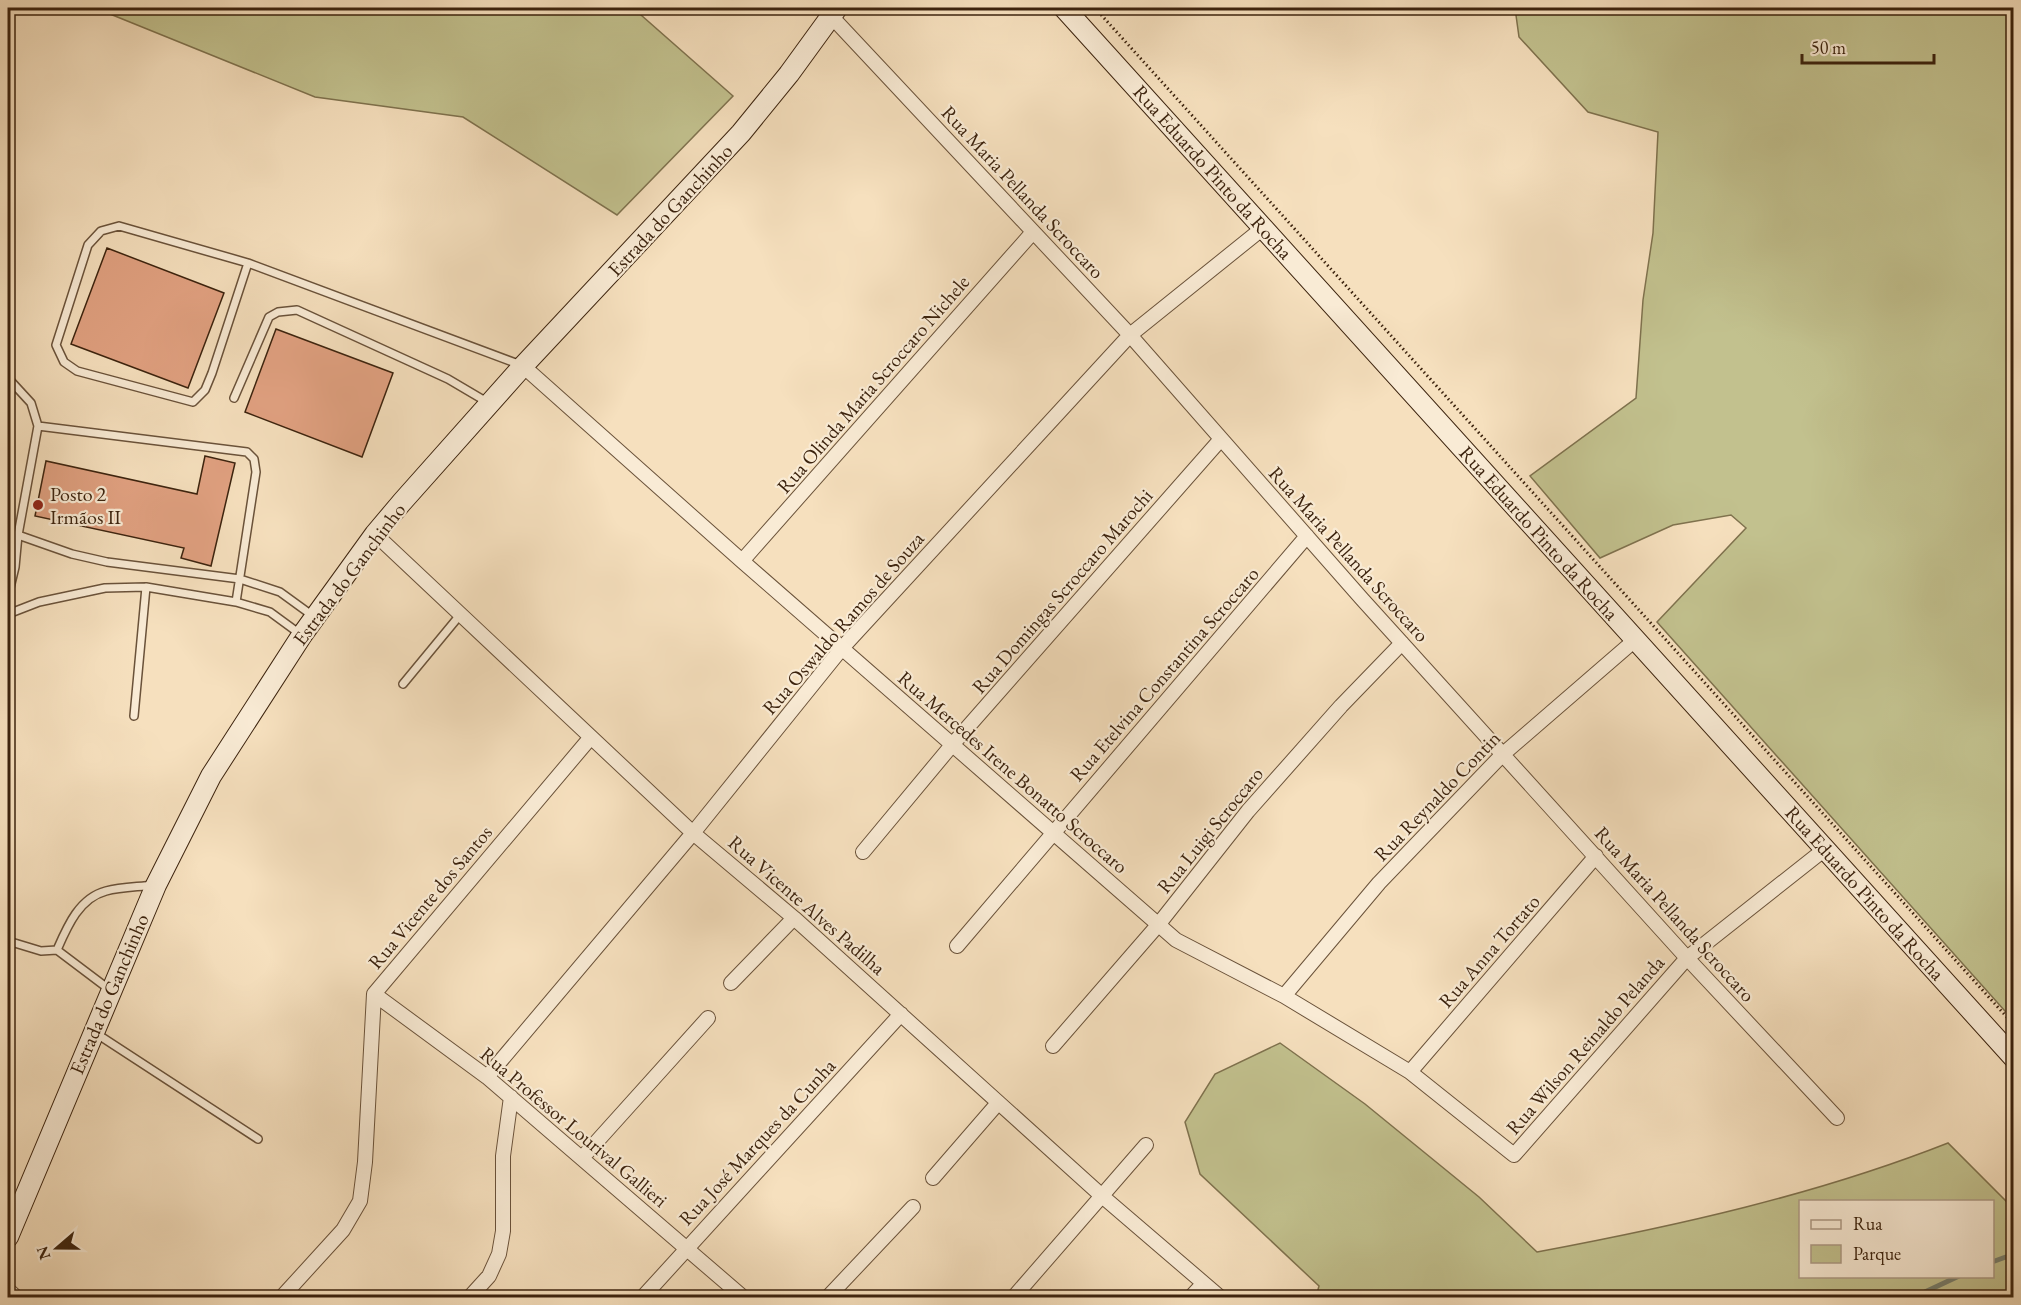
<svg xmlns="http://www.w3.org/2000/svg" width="2021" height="1305" viewBox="0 0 2021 1305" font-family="'EB Garamond',serif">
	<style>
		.green { fill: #c2c18e; stroke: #7f724e; stroke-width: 1.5; fill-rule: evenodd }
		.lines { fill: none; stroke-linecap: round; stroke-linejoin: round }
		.stream { stroke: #767f6f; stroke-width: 5 }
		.building { fill: #e1a181; stroke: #3c230e; stroke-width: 1.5 }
		.lane-casing { stroke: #6a523a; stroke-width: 10 }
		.street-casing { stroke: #6a523a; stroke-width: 16 }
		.secondary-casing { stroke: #3c230e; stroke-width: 22 }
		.path { stroke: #3c230e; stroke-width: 3; stroke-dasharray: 1.5 3; stroke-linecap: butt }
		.lane { stroke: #f9ebd5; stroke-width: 7 }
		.street { stroke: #f9ebd5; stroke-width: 14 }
		.secondary { stroke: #f9ebd5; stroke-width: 20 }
		.poi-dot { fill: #8f2418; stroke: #f9ebd5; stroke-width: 2 }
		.labels { text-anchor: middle; stroke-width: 4.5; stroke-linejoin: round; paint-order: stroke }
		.street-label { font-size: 20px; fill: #3c230e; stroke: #f9ebd5 }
		.poi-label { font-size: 20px; fill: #3c230e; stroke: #f9ebd5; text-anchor: start }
	</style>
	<rect width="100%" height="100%" fill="#f6e0be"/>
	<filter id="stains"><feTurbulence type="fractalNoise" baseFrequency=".00333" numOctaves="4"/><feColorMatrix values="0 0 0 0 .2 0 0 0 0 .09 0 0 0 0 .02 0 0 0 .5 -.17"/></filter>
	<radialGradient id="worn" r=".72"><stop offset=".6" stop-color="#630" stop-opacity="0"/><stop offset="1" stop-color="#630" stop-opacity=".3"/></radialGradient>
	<!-- green -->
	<path class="green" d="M112 8H633L733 96 617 215 463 117 315 97 110 14Z
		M1515 8H2013V1020L1657 622 1746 528 1731 515 1673 525 1600 558 1530 476 1636 398 1643 300 1653 233 1658 132 1588 112 1519 37Z
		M1280 1043 1365 1104 1479 1197 1537 1252C1676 1226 1816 1195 1948 1143L2011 1206 2013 1205V1297H1316L1319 1286 1200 1174 1185 1122 1215 1074ZM1800 1202H1992V1276H1800Z"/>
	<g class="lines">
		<!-- stream -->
		<path class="stream" d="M1992 1262 2014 1254
			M1912 1298 1959 1276"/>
	</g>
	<!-- building -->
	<path class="building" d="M107 248 224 293 188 388 71 344Z
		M276 329 393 373 362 457 245 412Z
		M205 456 235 463 211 566 181 558 184 548 35 516 46 461 197 494Z"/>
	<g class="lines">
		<defs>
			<path id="lane" d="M248 263 212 373 205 390 193 402 77 371 64 362 56 345 88 245 101 231 119 226 248 263 521 365
				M8 378 31 403 38 426 18 535 15 567 8 596
				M234 398 269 317 278 312 297 310 448 379 487 402
				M38 426 247 452 254 459 256 472 236 602
				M18 535 72 554 107 562 240 579 280 592 313 616
				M8 614 39 602 105 588 146 587 236 602 270 612 300 634
				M403 684 460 615
				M134 716 146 587
				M8 941 41 951 57 950C67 927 79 898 106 891 121 887 138 887 153 885
				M57 950 110 990
				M97 1034 258 1139"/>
			<path id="street" d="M831 16 1130 335 1362 599 1687 958 1837 1118
				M523 366 742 561 1176 940 1284 996 1410 1072 1514 1155 1687 958 1825 849
				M375 534 693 833 794 918 1102 1196 1221 1298
				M742 561 1033 232
				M863 852 952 745 1221 439
				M957 946 1307 536
				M731 983 794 918
				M374 994 487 1077 744 1298
				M1284 996 1379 883 1502 755 1635 640
				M1053 1046 1158 925 1248 811 1341 706 1402 643
				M1410 1072 1596 856
				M487 1077 693 833 842 648 1130 335 1263 228
				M582 1158 708 1018
				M933 1178 998 1103
				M8 1290 17 1298
				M281 1298 343 1230 360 1201 365 1162 374 994 591 737
				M469 1298 489 1276 499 1254 503 1231V1156L511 1097
				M642 1298 901 1014
				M827 1298 913 1207
				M1013 1298 1146 1145
				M1190 1298 1203 1284"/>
			<path id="secondary" d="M1064 8 2014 1058
				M8 1237 156 885 211 776 302 635 375 534 402 502 523 366 741 133 789 74 837 8"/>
		</defs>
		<!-- lane casing -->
		<use href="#lane" class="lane-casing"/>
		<!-- street casing -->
		<use href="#street" class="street-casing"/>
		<!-- secondary casing -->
		<use href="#secondary" class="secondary-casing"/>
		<!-- path -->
		<path class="path" d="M1095 8 2014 1025"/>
		<!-- lane -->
		<use href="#lane" class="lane"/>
		<!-- street -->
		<use href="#street" class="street"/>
		<!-- secondary -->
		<use href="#secondary" class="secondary"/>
	</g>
	<!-- markers -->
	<circle class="poi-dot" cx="38" cy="505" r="6"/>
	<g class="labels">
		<!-- street labels -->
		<g class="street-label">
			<text transform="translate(1213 172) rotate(48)" y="7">Rua Eduardo Pinto da Rocha</text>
			<text transform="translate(1023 192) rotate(47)" y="7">Rua Maria Pellanda Scroccaro</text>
			<text transform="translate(670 210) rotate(-47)" y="7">Estrada do Ganchinho</text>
			<text transform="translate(873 384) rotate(-49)" y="7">Rua Olinda Maria Scroccaro Nichele</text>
			<text transform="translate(1539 533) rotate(48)" y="7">Rua Eduardo Pinto da Rocha</text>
			<text transform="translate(1349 554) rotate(48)" y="7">Rua Maria Pellanda Scroccaro</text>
			<text transform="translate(349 574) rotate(-53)" y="7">Estrada do Ganchinho</text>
			<text transform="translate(1062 591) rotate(-49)" y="7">Rua Domingas Scroccaro Marochi</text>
			<text transform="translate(843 623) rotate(-49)" y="7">Rua Oswaldo Ramos de Souza</text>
			<text transform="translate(1164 674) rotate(-49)" y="7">Rua Etelvina Constantina Scroccaro</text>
			<text transform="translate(1013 772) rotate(41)" y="7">Rua Mercedes Irene Bonatto Scroccaro</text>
			<text transform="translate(1437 796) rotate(-46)" y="7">Rua Reynaldo Contin</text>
			<text transform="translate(1210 830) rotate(-51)" y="7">Rua Luigi Scroccaro</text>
			<text transform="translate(1865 893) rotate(48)" y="7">Rua Eduardo Pinto da Rocha</text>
			<text transform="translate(430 897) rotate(-50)" y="7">Rua Vicente dos Santos</text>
			<text transform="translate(807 905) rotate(41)" y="7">Rua Vicente Alves Padilha</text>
			<text transform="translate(1675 914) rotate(48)" y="7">Rua Maria Pellanda Scroccaro</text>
			<text transform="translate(1489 951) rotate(-49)" y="7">Rua Anna Tortato</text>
			<text transform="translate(109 994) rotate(-67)" y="7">Estrada do Ganchinho</text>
			<text transform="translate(1585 1045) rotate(-49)" y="7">Rua Wilson Reinaldo Pelanda</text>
			<text transform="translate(574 1127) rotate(40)" y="7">Rua Professor Lourival Gallieri</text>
			<text transform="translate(757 1142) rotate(-47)" y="7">Rua José Marques da Cunha</text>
		</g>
		<!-- poi labels -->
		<g class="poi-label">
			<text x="50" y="501">Posto 2<tspan x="50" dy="23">Irmãos II</tspan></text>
		</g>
	</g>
	<!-- margin -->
	<rect width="2021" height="1305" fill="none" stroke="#f6e0be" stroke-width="30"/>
	<rect x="9" y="9" width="2003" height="1287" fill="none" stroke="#3c230e" stroke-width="3"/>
	<rect x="15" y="15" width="1991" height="1275" fill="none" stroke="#3c230e" stroke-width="1.5"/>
	<!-- legend -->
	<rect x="1799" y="1200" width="195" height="78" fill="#f9ebd5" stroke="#ad9b85" stroke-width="1.5"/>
	<rect x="1811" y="1220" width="30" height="9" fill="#f9ebd5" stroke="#ad9b85" stroke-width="1.5"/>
	<text x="1853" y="1230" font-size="18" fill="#3c230e">Rua</text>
	<rect x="1811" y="1245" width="30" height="18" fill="#c2c18e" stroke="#ad9b85" stroke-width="1.5"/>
	<text x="1853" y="1260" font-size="18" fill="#3c230e">Parque</text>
	<!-- north arrow -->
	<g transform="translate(57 1248) rotate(250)" stroke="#f9ebd5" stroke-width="4.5" paint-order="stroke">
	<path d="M0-4.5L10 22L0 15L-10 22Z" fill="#3c230e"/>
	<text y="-9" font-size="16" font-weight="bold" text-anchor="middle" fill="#3c230e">N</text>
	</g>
	<!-- scale -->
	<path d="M1802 54v9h132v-9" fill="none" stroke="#3c230e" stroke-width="3"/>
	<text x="1811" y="54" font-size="18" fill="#3c230e" stroke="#f9ebd5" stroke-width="4.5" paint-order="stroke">50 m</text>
	<rect width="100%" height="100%" filter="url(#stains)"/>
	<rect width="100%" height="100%" fill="url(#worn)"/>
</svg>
